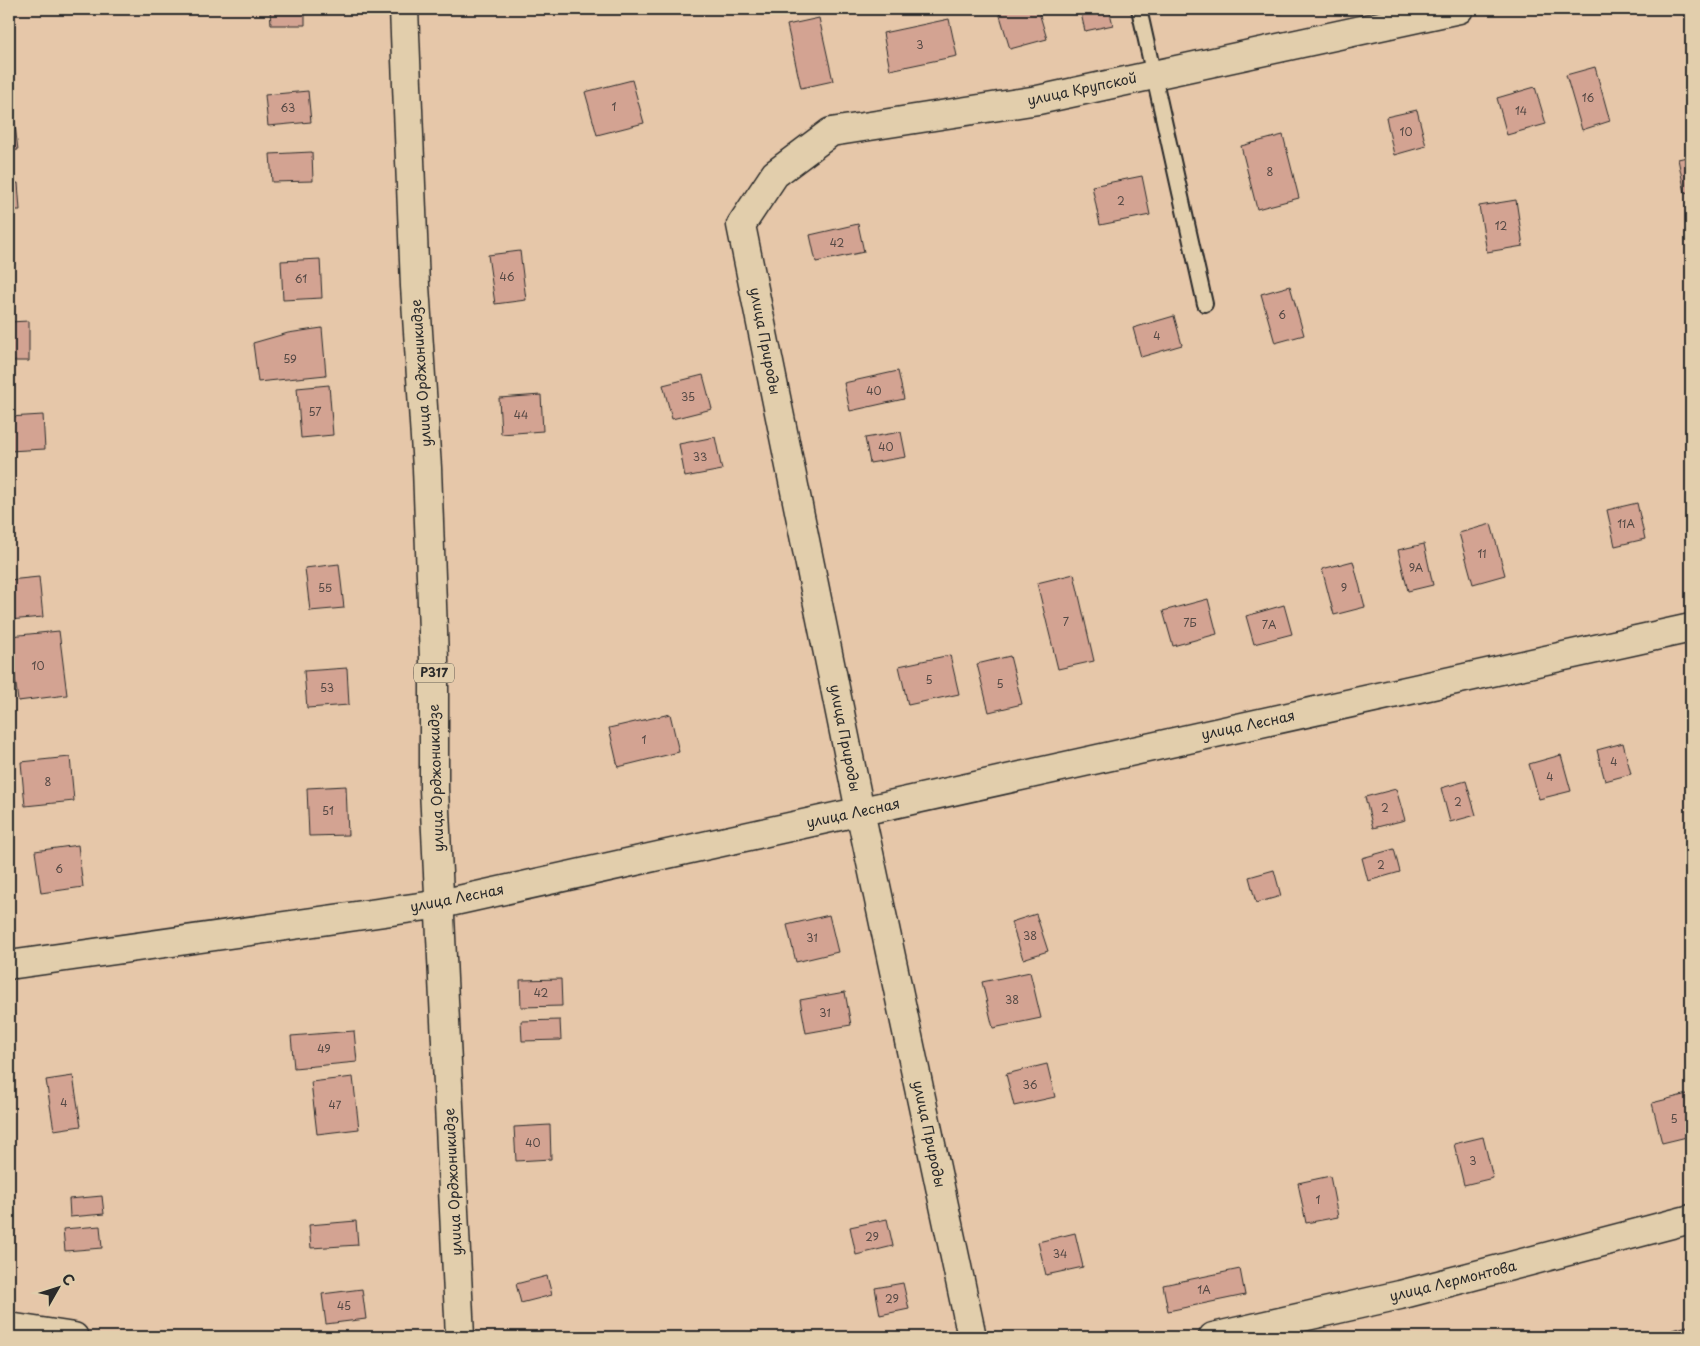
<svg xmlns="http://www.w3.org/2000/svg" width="1700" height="1346" viewBox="0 0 1700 1346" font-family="'Playpen Sans',sans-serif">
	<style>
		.building { fill: #d3a392; stroke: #2b2b2b }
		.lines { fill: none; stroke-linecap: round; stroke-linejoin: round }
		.service-casing { stroke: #2b2b2b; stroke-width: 18 }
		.minor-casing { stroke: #2b2b2b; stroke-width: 31 }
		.primary-casing { stroke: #2b2b2b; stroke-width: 31 }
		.service { stroke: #e2ceac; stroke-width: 14 }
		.minor { stroke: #e2ceac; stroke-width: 28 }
		.primary { stroke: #e2ceac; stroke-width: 28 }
		.labels { text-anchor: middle; stroke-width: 4.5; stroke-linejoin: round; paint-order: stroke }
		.number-label { font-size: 11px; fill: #554945 }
		.shield { fill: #e2ceac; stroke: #625c52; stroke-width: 1 }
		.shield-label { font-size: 12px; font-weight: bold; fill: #2b2b2b }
		.street-label { font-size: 14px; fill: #2b2b2b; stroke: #e2ceac }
	</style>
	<rect width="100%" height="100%" fill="#e6c7a9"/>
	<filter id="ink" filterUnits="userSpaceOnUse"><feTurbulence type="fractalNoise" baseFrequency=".02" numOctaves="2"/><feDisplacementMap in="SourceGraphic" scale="10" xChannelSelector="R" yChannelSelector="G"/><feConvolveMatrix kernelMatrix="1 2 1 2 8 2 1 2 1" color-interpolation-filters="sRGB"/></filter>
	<g filter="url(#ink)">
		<!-- building -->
		<path class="building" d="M270 9H305V25H271Z
			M998 9H1038L1047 39 1010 49Z
			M1080 9H1109L1113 25 1085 31Z
			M1276 9H1298L1278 14Z
			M819 18 833 81 801 88 787 25Z
			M949 19 957 56 890 70 883 33Z
			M1595 67 1610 121 1582 130 1566 75Z
			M632 80 644 123 597 135 585 92Z
			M1535 87 1546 124 1507 135 1497 98Z
			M308 91 311 122 268 126 265 95Z
			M1417 110 1426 146 1394 155 1386 117Z
			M14 117 18 150 9 151V118Z
			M1283 135 1299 198 1257 209 1241 146Z
			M312 152 313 181 272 182 270 154Z
			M1691 156V192L1685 193 1678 159Z
			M1142 176 1150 215 1100 225 1092 186Z
			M18 183 20 210H9V184Z
			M1516 200 1523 246 1487 252 1479 206Z
			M858 224 864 252 816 262 810 235Z
			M520 251 526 300 495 304 488 255Z
			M320 259 322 298 283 300 281 261Z
			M1290 286 1304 335 1275 343 1261 294Z
			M1174 316 1182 345 1141 357 1133 328Z
			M29 321V361H9V322Z
			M322 328 326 375 258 382 253 343 288 333Z
			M898 371 904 399 850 411 844 383Z
			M703 375 712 409 672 419 663 385Z
			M329 385 333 435 301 438 297 388Z
			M541 395 543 431 501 434 499 398Z
			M43 415 45 449 9 451V417Z
			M901 432 906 457 870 463 865 438Z
			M715 437 722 470 685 477 679 444Z
			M1637 503 1645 539 1615 546 1607 510Z
			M1491 524 1505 575 1473 584 1459 533Z
			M1424 544 1433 585 1408 591 1398 550Z
			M1353 561 1365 607 1334 615 1322 569Z
			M339 564 344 608 310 611 305 568Z
			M1074 574 1094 661 1058 669 1037 583Z
			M39 577 43 617 9 620V580Z
			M1208 599 1217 634 1173 646 1163 611Z
			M1284 605 1292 634 1254 644 1246 616Z
			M59 631 67 695 18 701 10 636Z
			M950 655 959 694 908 705 899 666Z
			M1010 656 1022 704 989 712 977 664Z
			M347 668 349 705 307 708 304 671Z
			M670 714 679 752 618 767 609 728Z
			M1623 743 1631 774 1605 781 1597 750Z
			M1561 755 1571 791 1539 799 1529 764Z
			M70 757 74 801 25 806 21 762Z
			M1466 781 1476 815 1450 822 1441 788Z
			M346 786 348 835 309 836 307 788Z
			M1396 789 1405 820 1373 828 1365 797Z
			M78 845 83 887 41 893 35 851Z
			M1394 849 1400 872 1368 881 1362 858Z
			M1274 870 1281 896 1256 903 1249 877Z
			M1036 914 1048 951 1023 959 1011 922Z
			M829 915 838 952 796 962 787 925Z
			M1030 972 1041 1018 993 1028 982 982Z
			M561 979 562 1006 521 1007 520 980Z
			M845 992 851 1025 806 1033 800 1000Z
			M560 1020 561 1040 522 1041 521 1021Z
			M354 1031 357 1062 294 1068 291 1036Z
			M1047 1064 1055 1097 1014 1106 1006 1074Z
			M73 1076 81 1126 54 1130 46 1080Z
			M353 1077 359 1129 317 1134 311 1082Z
			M1691 1093V1136L1662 1143 1652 1103Z
			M550 1125 551 1159 516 1161 514 1127Z
			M1483 1137 1493 1178 1464 1185 1454 1144Z
			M1330 1176 1338 1217 1306 1223 1298 1183Z
			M102 1196 104 1214 70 1217 69 1199Z
			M887 1219 893 1246 856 1255 850 1227Z
			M356 1221 358 1245 311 1248 309 1225Z
			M100 1226 102 1248 65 1251 63 1229Z
			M1075 1233 1083 1267 1046 1275 1038 1242Z
			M1240 1269 1245 1295 1168 1311 1163 1285Z
			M547 1276 552 1295 521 1303 516 1284Z
			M903 1283 909 1309 880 1315 875 1288Z
			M362 1289 366 1319 326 1324 322 1294Z
			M1691 1325V1337H1671L1669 1331Z"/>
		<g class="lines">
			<defs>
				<path id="service" d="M1139 9 1205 304"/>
				<path id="minor" d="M9 965 441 904 1691 628
					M9 1327 74 1337
					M972 1337 860 811 741 225 775 174 831 132 1038 100 1459 9
					M1213 1337 1400 1295 1691 1219"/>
				<path id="primary" d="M404 9 415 286 427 468 434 659V789L460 1337"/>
			</defs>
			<!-- service casing -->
			<use href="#service" class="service-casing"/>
			<!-- minor casing -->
			<use href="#minor" class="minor-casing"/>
			<!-- primary casing -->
			<use href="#primary" class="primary-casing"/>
			<!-- service -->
			<use href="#service" class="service"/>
			<!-- minor -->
			<use href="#minor" class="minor"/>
			<!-- primary -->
			<use href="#primary" class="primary"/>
		</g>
	</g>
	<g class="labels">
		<!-- number labels -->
		<g class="number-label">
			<text x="920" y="49">3</text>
			<text x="1588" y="102">16</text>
			<text x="614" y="111">1</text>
			<text x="288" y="112">63</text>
			<text x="1521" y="115">14</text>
			<text x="1406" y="136">10</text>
			<text x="1270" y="176">8</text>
			<text x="1121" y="205">2</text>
			<text x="1501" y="230">12</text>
			<text x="837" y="247">42</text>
			<text x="507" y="281">46</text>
			<text x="301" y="283">61</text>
			<text x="1282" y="319">6</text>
			<text x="1157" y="340">4</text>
			<text x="290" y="363">59</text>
			<text x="874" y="395">40</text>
			<text x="688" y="401">35</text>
			<text x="315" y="416">57</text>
			<text x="521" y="419">44</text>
			<text x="886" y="451">40</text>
			<text x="700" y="461">33</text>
			<text x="1626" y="528">11А</text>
			<text x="1482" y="558">11</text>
			<text x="1416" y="572">9А</text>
			<text x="325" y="592">55</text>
			<text x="1344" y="592">9</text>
			<text x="1066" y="626">7</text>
			<text x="1190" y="627">7Б</text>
			<text x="1269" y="629">7А</text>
			<text x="38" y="670">10</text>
			<text x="929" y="684">5</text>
			<text x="1000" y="688">5</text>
			<text x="327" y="692">53</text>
			<text x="644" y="744">1</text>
			<text x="1614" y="766">4</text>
			<text x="1550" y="781">4</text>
			<text x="48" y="786">8</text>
			<text x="1458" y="806">2</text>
			<text x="1385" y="812">2</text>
			<text x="328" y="815">51</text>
			<text x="1381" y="869">2</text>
			<text x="59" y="873">6</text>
			<text x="1030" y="940">38</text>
			<text x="812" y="942">31</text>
			<text x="541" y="997">42</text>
			<text x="1012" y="1004">38</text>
			<text x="825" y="1017">31</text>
			<text x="324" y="1053">49</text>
			<text x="1030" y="1089">36</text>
			<text x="64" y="1107">4</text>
			<text x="335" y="1109">47</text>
			<text x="1674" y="1123">5</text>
			<text x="533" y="1147">40</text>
			<text x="1473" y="1165">3</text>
			<text x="1318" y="1204">1</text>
			<text x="872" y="1241">29</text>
			<text x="1060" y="1258">34</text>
			<text x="1204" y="1294">1А</text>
			<text x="892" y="1303">29</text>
			<text x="344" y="1310">45</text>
		</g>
		<!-- shield labels -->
		<rect class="shield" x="414" y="663.5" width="40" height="19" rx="4"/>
		<g class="shield-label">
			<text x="434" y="677">Р317</text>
		</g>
		<!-- street labels -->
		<g class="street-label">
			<text transform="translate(1082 89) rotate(-12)" y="5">улица Крупской</text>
			<text transform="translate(765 341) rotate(79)" y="5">улица Природы</text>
			<text transform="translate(421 373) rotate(-94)" y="5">улица Орджоникидзе</text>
			<text transform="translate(1248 725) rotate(-12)" y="5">улица Лесная</text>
			<text transform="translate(845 738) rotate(79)" y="5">улица Природы</text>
			<text transform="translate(436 778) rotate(-92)" y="5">улица Орджоникидзе</text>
			<text transform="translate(853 813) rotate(-12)" y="5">улица Лесная</text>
			<text transform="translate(457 898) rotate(-11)" y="5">улица Лесная</text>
			<text transform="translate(929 1134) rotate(78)" y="5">улица Природы</text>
			<text transform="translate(453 1182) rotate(-93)" y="5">улица Орджоникидзе</text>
			<text transform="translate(1453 1281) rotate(-14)" y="5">улица Лермонтова</text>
		</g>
	</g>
	<!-- margin -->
	<rect width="1700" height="1346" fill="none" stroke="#e2ceac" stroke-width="30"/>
	<rect x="15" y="15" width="1670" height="1316" fill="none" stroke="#2b2b2b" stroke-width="2" filter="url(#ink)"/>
	<!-- north arrow -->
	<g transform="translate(58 1288) rotate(51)" stroke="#e2ceac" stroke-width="4" paint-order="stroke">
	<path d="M0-4L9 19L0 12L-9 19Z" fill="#2b2b2b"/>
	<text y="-8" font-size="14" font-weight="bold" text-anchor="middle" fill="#2b2b2b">С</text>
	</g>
</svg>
